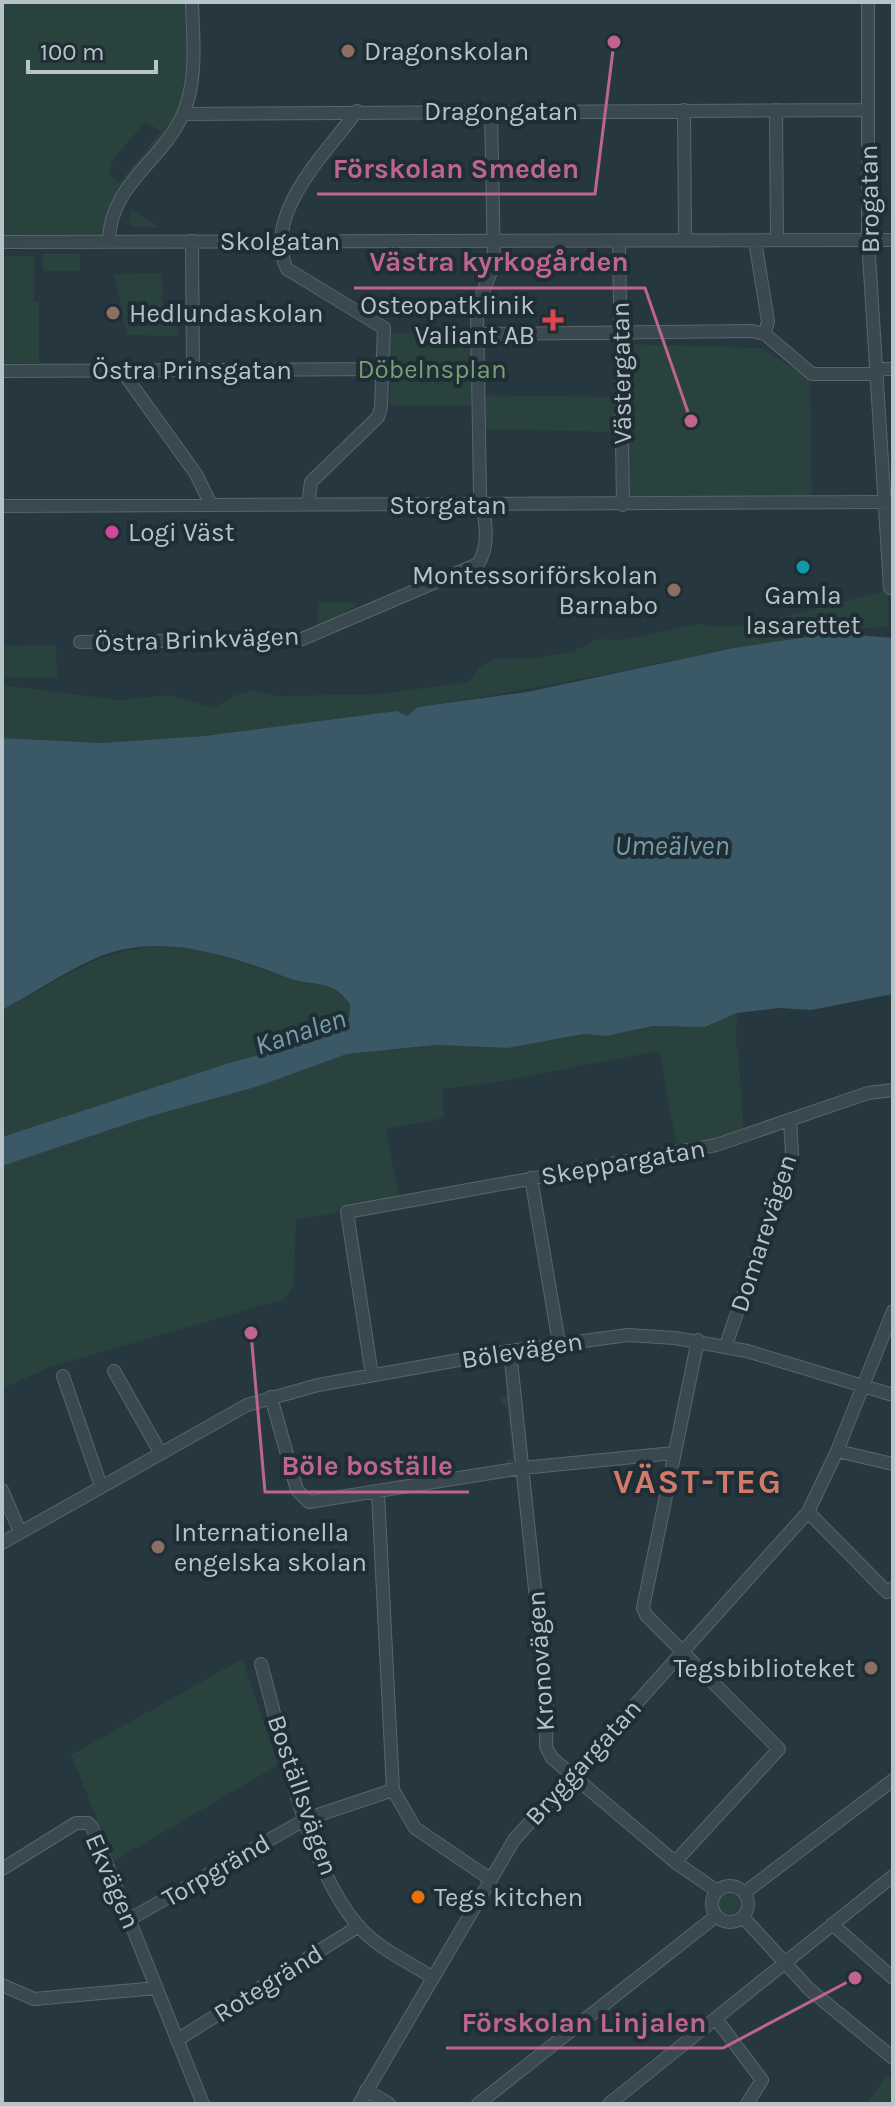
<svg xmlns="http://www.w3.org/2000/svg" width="895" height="2106" viewBox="0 0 895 2106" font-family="Karla,sans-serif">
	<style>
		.green { fill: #29423d; fill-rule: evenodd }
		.water { fill: #3a5865 }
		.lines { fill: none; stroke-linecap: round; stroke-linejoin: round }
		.minor-casing { stroke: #58666c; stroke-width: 14 }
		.minor { stroke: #3a484f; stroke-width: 12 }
		.education-dot { fill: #8d6e63; stroke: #1f2d34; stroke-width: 3 }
		.health-dot { fill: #e0444e; stroke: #1f2d34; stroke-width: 3 }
		.hotel-dot { fill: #d1479c; stroke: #1f2d34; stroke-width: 3 }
		.culture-dot { fill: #0f9aa8; stroke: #1f2d34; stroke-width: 3 }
		.food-dot { fill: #e8710a; stroke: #1f2d34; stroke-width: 3 }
		.labels { text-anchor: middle; stroke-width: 8; stroke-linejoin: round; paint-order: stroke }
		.poi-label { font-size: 26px; fill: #b6c3c9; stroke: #1f2d34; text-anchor: start }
		.street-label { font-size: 26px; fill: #b6c3c9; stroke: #1f2d34 }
		.park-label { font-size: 26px; fill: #779e75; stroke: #1f2d34 }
		.water-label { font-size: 28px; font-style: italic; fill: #779cab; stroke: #1f2d34 }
		.district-label { font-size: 34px; font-weight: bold; letter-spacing: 2px; fill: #d27a69; stroke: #1f2d34 }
		.leader { fill: none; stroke: #bd658c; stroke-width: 3 }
		.callout-dot { fill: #bd658c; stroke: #1f2d34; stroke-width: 3 }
		.callout-label { font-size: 28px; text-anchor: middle; font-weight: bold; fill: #bd658c; stroke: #1f2d34; stroke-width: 8; stroke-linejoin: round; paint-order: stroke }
	</style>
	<rect width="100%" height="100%" fill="#26373f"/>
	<!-- green -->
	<path class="green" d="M2 2H192L193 49 183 114 124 190 109 241 2 242ZM146 121 161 132 118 184 109 173 112 161Z
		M132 209 160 228 132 226 128 221Z
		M43 254H80V271H43Z
		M2 256H34V301L39 302V363H2Z
		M162 273 163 313H178V336L127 335 114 274Z
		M390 333 473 334 474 405 390 406Z
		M625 344 762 348 810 379 812 500 629 496Z
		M482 395 616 397V432L482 429Z
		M888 590V626C731 643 576 685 418 707L407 716 397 711 205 736 101 743 2 738V685L119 700 168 695 214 708 236 695 254 690 277 696 379 694 469 682 479 667 494 659 538 658 574 651 598 639 622 640 698 624 716 627 750 625Z
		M318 602H351L357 606 318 626Z
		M56 645 57 678H2V646Z
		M162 946 205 950 290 979 328 984 350 1004 349 1018 328 1036 229 1063 2 1137V1010C62 980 92 950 162 946Z
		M737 1013 736 1046H733L738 1048 744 1132 677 1148 659 1051 498 1082 442 1089 444 1118 386 1129 400 1202 296 1220 294 1285 285 1299 50 1367 2 1389V1166L151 1116 256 1087 347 1054 436 1045 508 1048 583 1034 606 1036 653 1026 705 1027Z
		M509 1394 516 1461 507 1465 506 1460 512 1458 507 1409 500 1399Z
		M242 1659 278 1765 114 1861 71 1755Z
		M716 1902a12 12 0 1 1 24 0a12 12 0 1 1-24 0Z
		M886 2076 893 2077V2104H867Z"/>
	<!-- water -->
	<path class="water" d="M834 633 893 638V994L811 1010 779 1008 737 1013 705 1027 653 1026 606 1036 583 1034 508 1048 436 1045 347 1054 256 1087 151 1116 2 1166V1137L229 1063 328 1036 349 1018 350 1004C328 976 314 988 285 977 225 954 156 931 94 959 62 973 33 994 2 1010V738L101 743 205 736 397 711 407 716 418 707 527 692 734 648Z"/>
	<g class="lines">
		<defs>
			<path id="minor" d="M868 2V240L890 588
				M684 110 685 240
				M776 110 777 240
				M183 114 868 110
				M109 241C110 184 162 162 183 114 198 80 193 38 192 2
				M192 241 193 369
				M619 241 623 505
				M755 241 768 321 765 334
				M2 242 893 240
				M478 334 752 331 765 334 812 374H876L883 369H893
				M2 371 382 369
				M122 371 196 474 211 505
				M308 504 311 482 378 417 381 407 384 328 287 269C261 215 327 152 357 111
				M2 506 893 502
				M80 642 302 639 478 564C491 544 485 517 480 496L477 308 494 264 491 111
				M531 1178 559 1343
				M726 1345 792 1153 790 1121
				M510 1351 547 1703 546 1747 552 1758 675 1862 717 1891
				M114 1371 160 1452
				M372 1375 347 1212 716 1145 868 1093 893 1090
				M63 1376 101 1486
				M271 1397 297 1490 309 1502 522 1468 674 1453
				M837 1451 893 1464
				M2 1490 20 1532
				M378 1493 393 1790 415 1828 490 1879
				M808 1512 887 1592 893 1588
				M2 1543 247 1405 318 1385 510 1351 628 1335 675 1338 747 1351 893 1395
				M261 1664C283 1741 307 1871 361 1929 380 1949 408 1962 432 1977
				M675 1862 779 1749 646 1615 643 1608 698 1340
				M2 1869 76 1823H88L92 1827 203 2104
				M712 1904a18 18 0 1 1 36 0a18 18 0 1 1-36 0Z
				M744 1893 893 1780
				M743 1917 809 1989 893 2058
				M130 1919 306 1819 393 1790
				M832 1924 893 1978
				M2 1985 34 1999 157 1988
				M716 2019 762 2080 747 2104
				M177 2040 359 1926
				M366 2090 389 2104
				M359 2104 514 1840 808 1512 837 1451 893 1311
				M478 2104 716 1916
				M609 2104 893 1876"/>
		</defs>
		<!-- minor casing -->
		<use href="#minor" class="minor-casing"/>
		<!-- minor -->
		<use href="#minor" class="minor"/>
	</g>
	<!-- markers -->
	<g class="education-dot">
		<circle cx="348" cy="51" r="8"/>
		<circle cx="113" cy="313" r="8"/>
		<circle cx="674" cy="590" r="8"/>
		<circle cx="158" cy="1547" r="8"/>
		<circle cx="871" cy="1668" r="8"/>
	</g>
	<path class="health-dot" d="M549 308h8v8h8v8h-8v8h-8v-8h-8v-8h8z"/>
	<circle class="hotel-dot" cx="112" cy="532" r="8"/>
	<circle class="culture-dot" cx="803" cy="567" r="8"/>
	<circle class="food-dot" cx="418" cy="1897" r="8"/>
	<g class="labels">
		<!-- poi labels -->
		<g class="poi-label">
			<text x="364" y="60">Dragonskolan</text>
			<text x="535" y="314" text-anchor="end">Osteopatklinik<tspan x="535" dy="30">Valiant AB</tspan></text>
			<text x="129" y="322">Hedlundaskolan</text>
			<text x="128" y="541">Logi Väst</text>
			<text x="658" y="584" text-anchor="end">Montessoriförskolan<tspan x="658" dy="30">Barnabo</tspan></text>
			<text x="803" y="604" text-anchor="middle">Gamla<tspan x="803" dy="30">lasarettet</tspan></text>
			<text x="174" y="1541">Internationella<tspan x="174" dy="30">engelska skolan</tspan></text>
			<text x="855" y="1677" text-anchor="end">Tegsbiblioteket</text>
			<text x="434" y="1906">Tegs kitchen</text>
		</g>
		<!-- street labels -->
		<g class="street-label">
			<text x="501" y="120">Dragongatan</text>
			<text transform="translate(869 199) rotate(-91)" y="9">Brogatan</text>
			<text x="280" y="250">Skolgatan</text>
			<text x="192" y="379">Östra Prinsgatan</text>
			<text transform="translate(621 373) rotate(-91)" y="9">Västergatan</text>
			<text x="448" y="514">Storgatan</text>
			<text transform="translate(197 639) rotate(-2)" y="9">Östra Brinkvägen</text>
			<text transform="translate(623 1162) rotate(-10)" y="9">Skeppargatan</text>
			<text transform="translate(763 1233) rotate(-72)" y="9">Domarevägen</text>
			<text transform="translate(522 1350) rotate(-9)" y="9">Bölevägen</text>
			<text transform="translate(540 1661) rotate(-94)" y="9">Kronovägen</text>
			<text transform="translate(583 1762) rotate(-48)" y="9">Bryggargatan</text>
			<text transform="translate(303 1795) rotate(71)" y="9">Boställsvägen</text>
			<text transform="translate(216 1870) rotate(-30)" y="9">Torpgränd</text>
			<text transform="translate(113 1881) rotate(67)" y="9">Ekvägen</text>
			<text transform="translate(268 1983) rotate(-32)" y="9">Rotegränd</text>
		</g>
		<!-- park labels -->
		<g class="park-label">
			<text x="432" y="378">Döbelnsplan</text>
		</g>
		<!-- water labels -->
		<g class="water-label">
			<text x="672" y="855">Umeälven</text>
			<text transform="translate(300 1031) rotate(-18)" y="10">Kanalen</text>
		</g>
		<!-- district labels -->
		<g class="district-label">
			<text x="698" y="1493">VÄST-TEG</text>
		</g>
	</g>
	<!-- callouts -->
	<path class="leader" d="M614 42L595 194H317M691 421L645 288H354M251 1333L265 1492H469M855 1978L723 2048H446"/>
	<g class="callout-dot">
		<circle cx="614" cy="42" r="8"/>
		<circle cx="691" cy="421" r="8"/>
		<circle cx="251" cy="1333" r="8"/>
		<circle cx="855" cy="1978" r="8"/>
	</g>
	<g class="callout-label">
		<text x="456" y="178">Förskolan Smeden</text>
		<text x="499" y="271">Västra kyrkogården</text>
		<text x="367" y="1475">Böle boställe</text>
		<text x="584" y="2032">Förskolan Linjalen</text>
	</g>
	<!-- border -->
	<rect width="895" height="2106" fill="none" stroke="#b6c3c9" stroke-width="8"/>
	<!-- scale -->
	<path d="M28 60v12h128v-12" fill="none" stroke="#b6c3c9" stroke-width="4"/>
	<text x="40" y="60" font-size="24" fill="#b6c3c9" stroke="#1f2d34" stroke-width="6" paint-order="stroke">100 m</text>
</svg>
